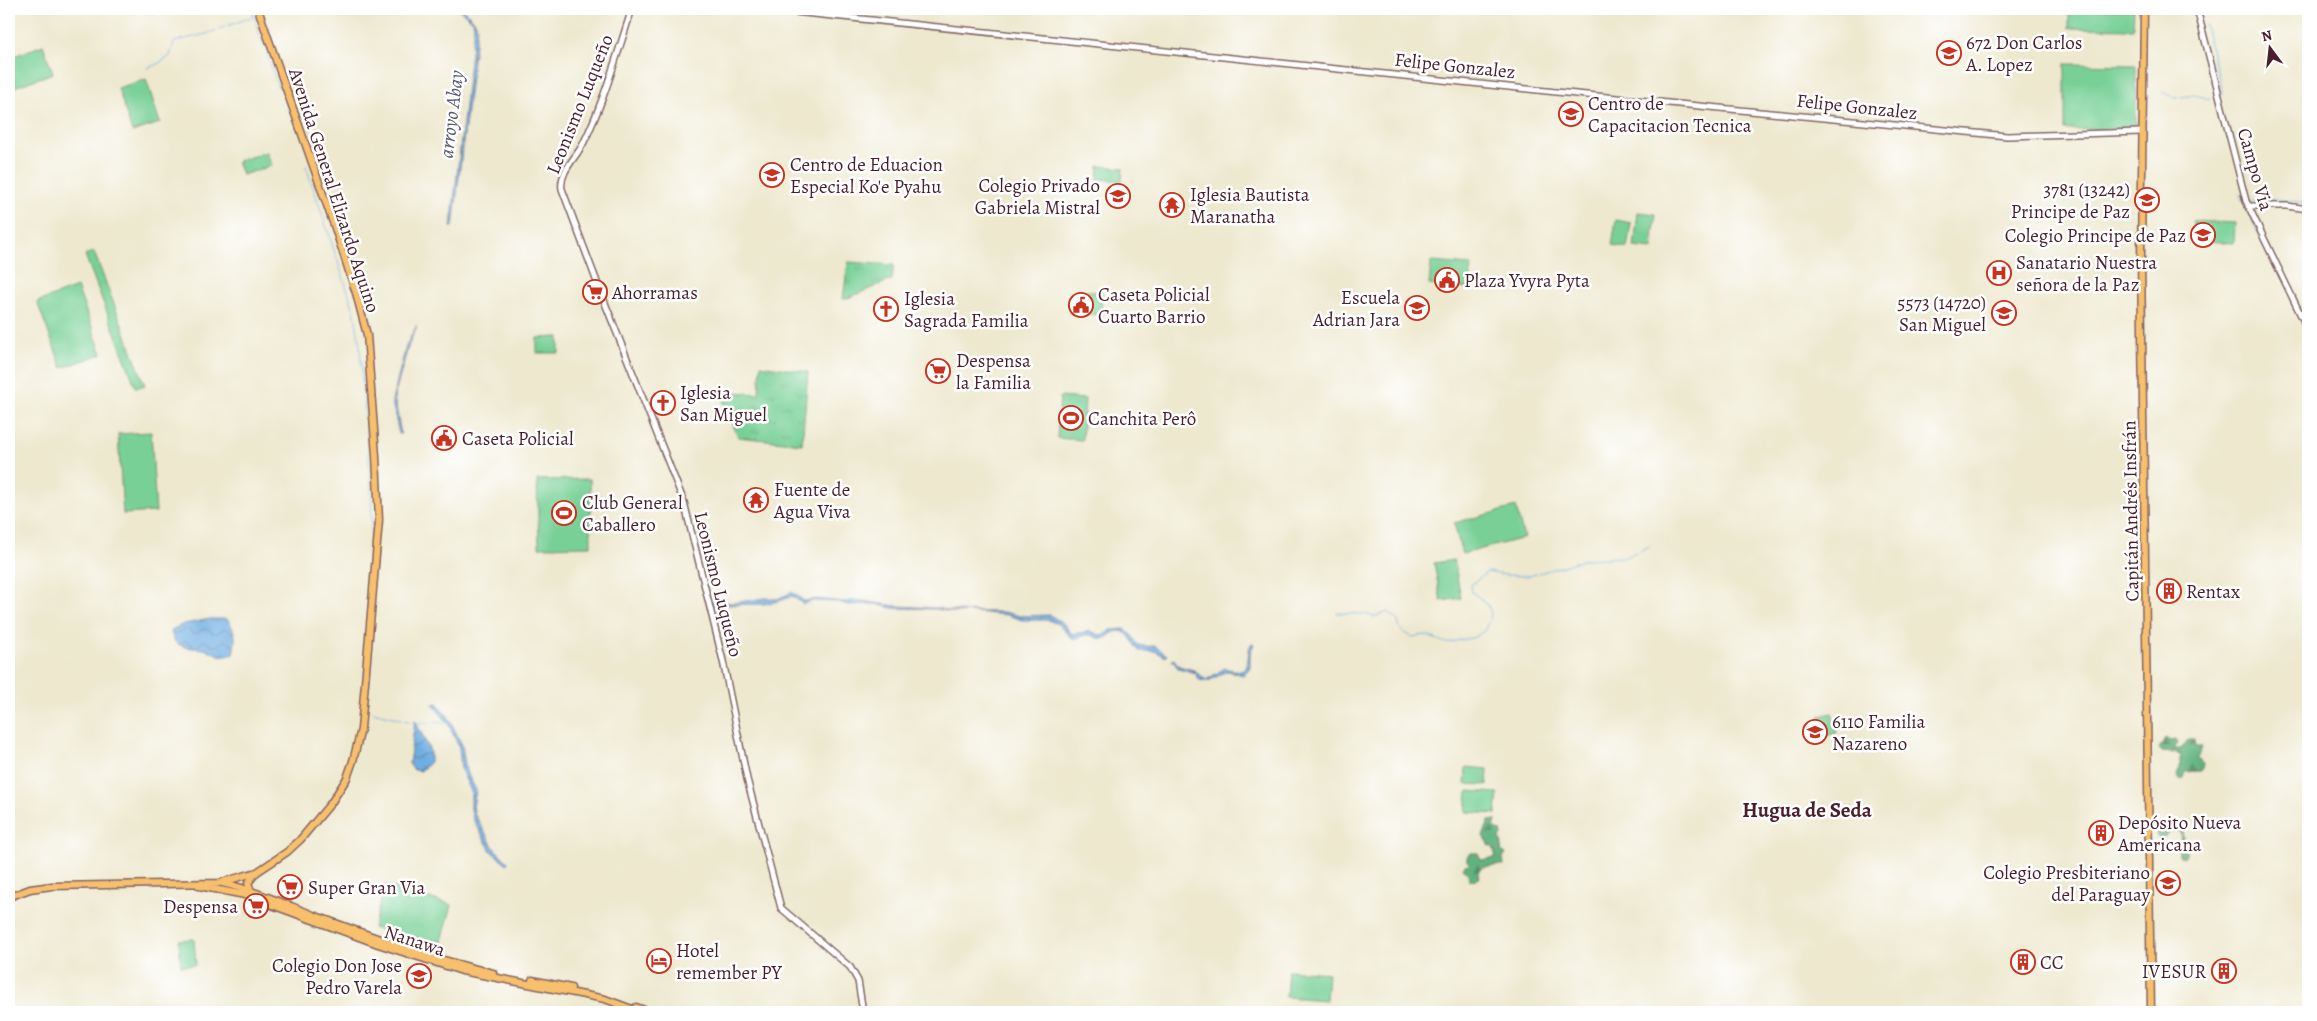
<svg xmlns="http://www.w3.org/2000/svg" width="2317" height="1021" viewBox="0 0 2317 1021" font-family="Alegreya,serif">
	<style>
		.grass { fill: url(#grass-tufts); stroke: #617860 }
		.forest { fill: url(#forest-firs); stroke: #566855 }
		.pitch { fill: #78d096; stroke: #617860 }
		.water { fill: url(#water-waves); stroke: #5c6686 }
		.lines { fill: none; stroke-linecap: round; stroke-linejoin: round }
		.stream { stroke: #6eaee1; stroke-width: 1 }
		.minor-casing { stroke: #836564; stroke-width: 8 }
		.major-casing { stroke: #836564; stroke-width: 9 }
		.minor { stroke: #fff; stroke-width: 5 }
		.major { stroke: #f8bf6c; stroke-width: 6 }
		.labels { text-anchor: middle; stroke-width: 5; stroke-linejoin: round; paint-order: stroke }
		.poi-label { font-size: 19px; fill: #4a1f2b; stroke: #fff; text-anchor: start }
		.street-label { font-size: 19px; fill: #4a1f2b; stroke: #fff }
		.water-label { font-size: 20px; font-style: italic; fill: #585874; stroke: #fff }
		.quarter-label { font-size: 21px; font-weight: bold; fill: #4a1f2b; stroke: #fff }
	</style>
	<defs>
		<pattern id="grass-tufts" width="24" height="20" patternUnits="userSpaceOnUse" patternTransform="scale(1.25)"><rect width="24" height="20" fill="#78d096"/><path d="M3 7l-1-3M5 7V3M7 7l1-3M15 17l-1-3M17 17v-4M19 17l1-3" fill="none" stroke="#69b281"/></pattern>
		<pattern id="forest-firs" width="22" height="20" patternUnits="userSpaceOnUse" patternTransform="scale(1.25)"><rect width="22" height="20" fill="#62b27f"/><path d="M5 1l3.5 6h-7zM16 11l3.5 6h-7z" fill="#539068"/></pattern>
		<pattern id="water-waves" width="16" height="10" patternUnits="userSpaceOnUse" patternTransform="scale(1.25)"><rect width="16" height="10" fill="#6eaee1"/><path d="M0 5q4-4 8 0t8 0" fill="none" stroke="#5c8db7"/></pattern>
	</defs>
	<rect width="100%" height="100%" fill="#fff"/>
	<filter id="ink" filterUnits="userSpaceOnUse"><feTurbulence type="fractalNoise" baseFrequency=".02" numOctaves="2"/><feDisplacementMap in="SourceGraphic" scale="10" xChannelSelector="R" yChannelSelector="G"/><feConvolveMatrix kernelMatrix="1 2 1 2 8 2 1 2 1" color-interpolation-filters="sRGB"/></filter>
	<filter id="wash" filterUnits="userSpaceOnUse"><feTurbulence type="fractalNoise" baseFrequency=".0096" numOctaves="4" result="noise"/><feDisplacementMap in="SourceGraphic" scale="20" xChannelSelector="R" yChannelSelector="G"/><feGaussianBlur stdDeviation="1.12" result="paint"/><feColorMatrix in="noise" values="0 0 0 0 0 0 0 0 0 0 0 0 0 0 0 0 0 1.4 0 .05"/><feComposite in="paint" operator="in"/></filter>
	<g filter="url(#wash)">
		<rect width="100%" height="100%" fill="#ede8ce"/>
		<!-- grass -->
		<path class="grass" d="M848 262 894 265 892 280C881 283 849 299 843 299Z
			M1077 289 1102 293 1101 315 1069 313 1071 294Z
			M761 365 808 372 802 444 738 437 719 391 759 394Z"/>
		<!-- forest -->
		<path class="forest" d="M2165 738 2170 741 2176 740 2178 743 2174 749H2181L2188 740H2194L2195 747H2202L2198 759 2203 764V768L2201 771 2184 772V778L2181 780 2177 776 2181 765V756L2173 751 2172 753 2162 752 2159 749Z
			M1496 820 1494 829 1501 831 1502 835 1500 838 1502 845 1501 851 1506 854 1503 858 1504 865 1483 867 1478 872 1479 878 1469 881 1468 874 1463 868 1465 865 1470 864 1467 861V857L1470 853H1478L1481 860 1496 857 1493 847 1489 846 1488 841 1483 837 1489 821Z
			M2181 826 2183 838 2186 839V855L2182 857 2179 855V848L2181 847 2180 831H2169L2162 840 2156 835 2159 828Z"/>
		<!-- pitch -->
		<path class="pitch" d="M2069 9H2134L2133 29 2069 28Z
			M43 45 53 73 9 89V58Z
			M2065 64 2136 65V128L2065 130Z
			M146 79 160 123 132 132 118 88Z
			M267 152 272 166 242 175 237 161Z
			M1099 166 1123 168 1122 181 1098 179Z
			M1638 212 1656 214 1652 249 1634 247Z
			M1616 220 1631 223 1627 248 1612 245Z
			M2194 221 2235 223 2234 243 2193 240Z
			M94 252 145 385 136 388 85 255Z
			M1431 262 1471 265 1469 288 1429 285Z
			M77 287 102 354 62 368 37 302Z
			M559 337V353H537V338Z
			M1060 397 1085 399 1082 440 1057 438Z
			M151 432 156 512 123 514 118 434Z
			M590 479 591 546 539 547 537 480Z
			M1516 507 1524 538 1462 554 1454 523Z
			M1454 560 1461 598 1441 601 1434 563Z
			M1832 713 1837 733 1825 736 1820 716Z
			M1466 767 1488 769 1487 785 1465 784Z
			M1468 791 1498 793 1496 814 1466 812Z
			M385 885 452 905 440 948 373 928Z
			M194 939 196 965 181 966 179 940Z
			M1288 970 1328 973 1326 1000 1286 997Z"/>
		<!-- water -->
		<path class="water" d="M459 9H463L475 21 477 27 453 227H451L474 26 473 21Z
			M417 325 409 344 394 397 401 434H399L392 401 406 346Z
			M792 592 804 601 817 599 844 602 856 600 897 606 939 608 949 611 1004 612 1020 616 1050 615 1063 623 1072 634 1091 631 1102 636 1111 630 1124 629C1141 638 1127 648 1155 646L1167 655 1166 657 1155 651H1139C1132 644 1129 627 1115 632 1110 634 1108 638 1101 639 1085 633 1089 634 1073 640L1060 625 1048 620H1022L1007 615 972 612 958 613 935 609 893 608 874 604 848 605 839 602 812 601 803 604 792 596 780 601 763 604 720 605H713L712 602 731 603 766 598 777 599Z
			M210 619H227C237 633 236 637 233 654 221 660 215 651 204 649 189 647 173 650 171 630L184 624Z
			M1252 643 1254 644 1250 653V668L1243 675 1228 671C1217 674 1208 687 1197 678L1196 673 1178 668 1172 660 1174 659 1179 666 1194 670 1206 680 1225 668C1230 669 1237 672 1241 671 1252 669 1245 650 1252 643Z
			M437 703 448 716 462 745 466 771 476 790 473 807 475 815 494 848 508 862 507 864 491 851 473 819 471 809V791L461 770 459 747 448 723 433 704Z
			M415 720 430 751V762L421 771 414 770 409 764Z"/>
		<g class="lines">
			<!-- stream -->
			<path class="stream" d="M251 9 278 87
				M152 15 165 9
				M2205 25 2223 95
				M147 68 156 65 170 56 174 43 177 41 206 34 254 16
				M2162 92 2175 98 2194 95 2211 99 2215 95
				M306 166 354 310 359 338 371 487 372 522 370 552
				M2239 193 2261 239
				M2248 197 2249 201 2275 199 2308 203
				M1337 613 1364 614 1374 617 1388 612 1397 620 1401 630 1412 637 1425 635 1446 643 1475 637 1484 631 1490 619 1491 613 1488 605 1472 592 1471 585 1487 572 1505 575 1529 576 1586 559 1625 557 1650 546
				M373 712 416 723 447 722"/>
		</g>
	</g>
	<g filter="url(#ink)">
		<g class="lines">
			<defs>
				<path id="minor" d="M632 9C617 54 604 102 583 144 576 158 559 172 562 189L603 298 684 502 723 661 747 779 781 908 850 967 858 981 863 1012
					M766 9 1556 92 2007 136 2141 132
					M2197 9 2246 201 2308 330
					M2248 206H2287L2308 209"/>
				<path id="major" d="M2144 9 2141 257 2151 1012
					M222 883C254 890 285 904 316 916 374 937 432 959 493 973
					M199 886 245 895 378 944 462 971 605 999 640 1012
					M252 894 248 883 256 873
					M9 897 30 889 52 886 219 883 257 872 287 852 300 840 331 803 347 778 353 761 361 729 379 520 376 456 367 335 356 293 336 231 258 9
					M532 980 571 988
					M636 1007 650 1012"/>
			</defs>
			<!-- minor casing -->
			<use href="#minor" class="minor-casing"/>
			<!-- major casing -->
			<use href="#major" class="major-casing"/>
			<!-- minor -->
			<use href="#minor" class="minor"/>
			<!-- major -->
			<use href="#major" class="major"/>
		</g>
	</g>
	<!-- icons -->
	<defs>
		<symbol id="school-ring" viewBox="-11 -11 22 22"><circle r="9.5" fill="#fff" stroke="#c8321e" stroke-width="1.5"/><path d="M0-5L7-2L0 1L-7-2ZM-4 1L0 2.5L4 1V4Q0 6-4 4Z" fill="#c8321e"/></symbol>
		<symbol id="temple-ring" viewBox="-11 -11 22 22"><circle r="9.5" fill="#fff" stroke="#c8321e" stroke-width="1.5"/><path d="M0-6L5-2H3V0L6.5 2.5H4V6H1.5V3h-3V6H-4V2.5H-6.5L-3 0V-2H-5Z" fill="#c8321e"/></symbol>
		<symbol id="hospital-ring" viewBox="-11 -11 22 22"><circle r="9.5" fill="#fff" stroke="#c8321e" stroke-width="1.5"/><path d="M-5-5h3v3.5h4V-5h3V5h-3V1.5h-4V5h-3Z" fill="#c8321e"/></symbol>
		<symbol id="civic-ring" viewBox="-11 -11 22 22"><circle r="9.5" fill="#fff" stroke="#c8321e" stroke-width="1.5"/><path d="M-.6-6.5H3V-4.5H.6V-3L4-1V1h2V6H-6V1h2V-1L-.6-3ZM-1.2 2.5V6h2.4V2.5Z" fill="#c8321e"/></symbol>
		<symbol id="supermarket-ring" viewBox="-11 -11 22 22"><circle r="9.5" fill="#fff" stroke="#c8321e" stroke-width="1.5"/><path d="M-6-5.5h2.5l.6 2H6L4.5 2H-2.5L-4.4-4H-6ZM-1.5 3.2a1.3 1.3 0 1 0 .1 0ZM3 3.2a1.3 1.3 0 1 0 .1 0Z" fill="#c8321e"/></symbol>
		<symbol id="church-ring" viewBox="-11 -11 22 22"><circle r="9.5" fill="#fff" stroke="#c8321e" stroke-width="1.5"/><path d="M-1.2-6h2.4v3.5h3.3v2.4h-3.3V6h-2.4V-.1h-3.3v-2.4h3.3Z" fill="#c8321e"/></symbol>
		<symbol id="stadium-ring" viewBox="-11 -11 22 22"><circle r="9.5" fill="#fff" stroke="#c8321e" stroke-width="1.5"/><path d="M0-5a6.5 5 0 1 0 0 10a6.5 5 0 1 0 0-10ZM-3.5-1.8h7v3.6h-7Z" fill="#c8321e"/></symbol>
		<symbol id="building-ring" viewBox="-11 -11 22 22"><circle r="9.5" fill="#fff" stroke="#c8321e" stroke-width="1.5"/><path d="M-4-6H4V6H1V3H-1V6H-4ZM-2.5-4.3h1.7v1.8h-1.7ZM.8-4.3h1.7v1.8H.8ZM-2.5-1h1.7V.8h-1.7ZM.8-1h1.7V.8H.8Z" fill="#c8321e"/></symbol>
		<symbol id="hotel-ring" viewBox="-11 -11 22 22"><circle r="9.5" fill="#fff" stroke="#c8321e" stroke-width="1.5"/><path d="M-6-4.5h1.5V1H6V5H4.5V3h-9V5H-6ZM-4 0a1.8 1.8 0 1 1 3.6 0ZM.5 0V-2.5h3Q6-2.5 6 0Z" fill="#c8321e"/></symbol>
	</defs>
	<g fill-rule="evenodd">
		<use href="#school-ring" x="1935" y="39" width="28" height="28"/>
		<use href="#school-ring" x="1557" y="100" width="28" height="28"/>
		<use href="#school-ring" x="758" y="161" width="28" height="28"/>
		<use href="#school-ring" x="1104" y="182" width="28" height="28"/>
		<use href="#school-ring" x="2133" y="186" width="28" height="28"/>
		<use href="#temple-ring" x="1158" y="191" width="28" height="28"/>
		<use href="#school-ring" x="2189" y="221" width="28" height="28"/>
		<use href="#hospital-ring" x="1985" y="259" width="28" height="28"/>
		<use href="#civic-ring" x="1433" y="266" width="28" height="28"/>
		<use href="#supermarket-ring" x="581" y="278" width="28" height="28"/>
		<use href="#civic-ring" x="1067" y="291" width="28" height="28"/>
		<use href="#school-ring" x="1403" y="294" width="28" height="28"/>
		<use href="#church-ring" x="872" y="295" width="28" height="28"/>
		<use href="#school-ring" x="1990" y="299" width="28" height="28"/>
		<use href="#supermarket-ring" x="924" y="357" width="28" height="28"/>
		<use href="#church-ring" x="649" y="389" width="28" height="28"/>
		<use href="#stadium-ring" x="1057" y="404" width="28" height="28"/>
		<use href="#civic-ring" x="430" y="424" width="28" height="28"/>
		<use href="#temple-ring" x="742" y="486" width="28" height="28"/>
		<use href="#stadium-ring" x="550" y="499" width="28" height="28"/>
		<use href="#building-ring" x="2155" y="577" width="28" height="28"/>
		<use href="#school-ring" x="1801" y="718" width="28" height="28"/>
		<use href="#building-ring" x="2087" y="819" width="28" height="28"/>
		<use href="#school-ring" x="2154" y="869" width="28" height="28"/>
		<use href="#supermarket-ring" x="276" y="873" width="28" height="28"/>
		<use href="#supermarket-ring" x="242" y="892" width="28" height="28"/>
		<use href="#hotel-ring" x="645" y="947" width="28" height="28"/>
		<use href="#building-ring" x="2009" y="948" width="28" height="28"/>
		<use href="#building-ring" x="2210" y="957" width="28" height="28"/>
		<use href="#school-ring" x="405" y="962" width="28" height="28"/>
	</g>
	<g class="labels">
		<!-- poi labels -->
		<g class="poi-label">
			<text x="1966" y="49">672 Don Carlos<tspan x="1966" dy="22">A. Lopez</tspan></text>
			<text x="1588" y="110">Centro de<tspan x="1588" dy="22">Capacitacion Tecnica</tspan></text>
			<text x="790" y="171">Centro de Eduacion<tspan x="790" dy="22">Especial Ko'e Pyahu</tspan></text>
			<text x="1100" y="192" text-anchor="end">Colegio Privado<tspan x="1100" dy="22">Gabriela Mistral</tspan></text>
			<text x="2130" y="196" text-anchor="end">3781 (13242)<tspan x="2130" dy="22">Principe de Paz</tspan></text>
			<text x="1190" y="201">Iglesia Bautista<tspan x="1190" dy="22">Maranatha</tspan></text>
			<text x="2186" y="242" text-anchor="end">Colegio Principe de Paz</text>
			<text x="2016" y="269">Sanatario Nuestra<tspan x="2016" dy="22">señora de la Paz</tspan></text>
			<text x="1464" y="287">Plaza Yvyra Pyta</text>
			<text x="612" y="299">Ahorramas</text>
			<text x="1098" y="301">Caseta Policial<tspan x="1098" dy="22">Cuarto Barrio</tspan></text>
			<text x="1400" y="304" text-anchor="end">Escuela<tspan x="1400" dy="22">Adrian Jara</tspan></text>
			<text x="904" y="305">Iglesia<tspan x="904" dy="22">Sagrada Familia</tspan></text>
			<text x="1986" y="309" text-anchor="end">5573 (14720)<tspan x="1986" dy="22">San Miguel</tspan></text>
			<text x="956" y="367">Despensa<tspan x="956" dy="22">la Familia</tspan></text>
			<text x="680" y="399">Iglesia<tspan x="680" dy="22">San Miguel</tspan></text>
			<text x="1088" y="425">Canchita Perô</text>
			<text x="462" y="445">Caseta Policial</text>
			<text x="774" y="496">Fuente de<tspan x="774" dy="22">Agua Viva</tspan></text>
			<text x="582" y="509">Club General<tspan x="582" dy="22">Caballero</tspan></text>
			<text x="2186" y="598">Rentax</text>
			<text x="1832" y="728">6110 Familia<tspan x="1832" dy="22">Nazareno</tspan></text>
			<text x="2118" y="829">Depósito Nueva<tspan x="2118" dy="22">Americana</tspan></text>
			<text x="2150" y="879" text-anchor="end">Colegio Presbiteriano<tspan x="2150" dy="22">del Paraguay</tspan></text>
			<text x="308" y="894">Super Gran Via</text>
			<text x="238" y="913" text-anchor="end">Despensa</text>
			<text x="676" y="957">Hotel<tspan x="676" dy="22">remember PY</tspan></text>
			<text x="2040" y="969">CC</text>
			<text x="402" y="972" text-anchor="end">Colegio Don Jose<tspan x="402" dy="22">Pedro Varela</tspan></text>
			<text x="2206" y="978" text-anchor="end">IVESUR</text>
		</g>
		<!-- street labels -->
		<g class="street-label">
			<text transform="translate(1455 65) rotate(6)" y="7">Felipe Gonzalez</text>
			<text transform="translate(579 104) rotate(-68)" y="7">Leonismo Luqueño</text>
			<text transform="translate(1857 106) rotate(6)" y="7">Felipe Gonzalez</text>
			<text transform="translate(2256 169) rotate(74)" y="7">Campo Via</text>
			<text transform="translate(335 190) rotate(72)" y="7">Avenida General Elizardo Aquino</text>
			<text transform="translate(2130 511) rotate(-91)" y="7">Capitán Andrés Insfrán</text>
			<text transform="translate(719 584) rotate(76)" y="7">Leonismo Luqueño</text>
			<text transform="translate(415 940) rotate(18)" y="7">Nanawa</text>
		</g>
		<!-- water labels -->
		<g class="water-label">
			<text transform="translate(451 114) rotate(-83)" y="7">arroyo Abay</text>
		</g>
		<!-- quarter labels -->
		<g class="quarter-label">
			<text x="1807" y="817">Hugua de Seda</text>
		</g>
	</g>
	<!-- margin -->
	<rect width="2317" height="1021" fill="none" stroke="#fff" stroke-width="30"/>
	<!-- north arrow -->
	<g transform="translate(2270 48) rotate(345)" stroke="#ffffff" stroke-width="4" paint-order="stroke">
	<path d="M0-4L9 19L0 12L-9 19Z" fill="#4a1f2b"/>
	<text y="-8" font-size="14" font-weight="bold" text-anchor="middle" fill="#4a1f2b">N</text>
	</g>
</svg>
